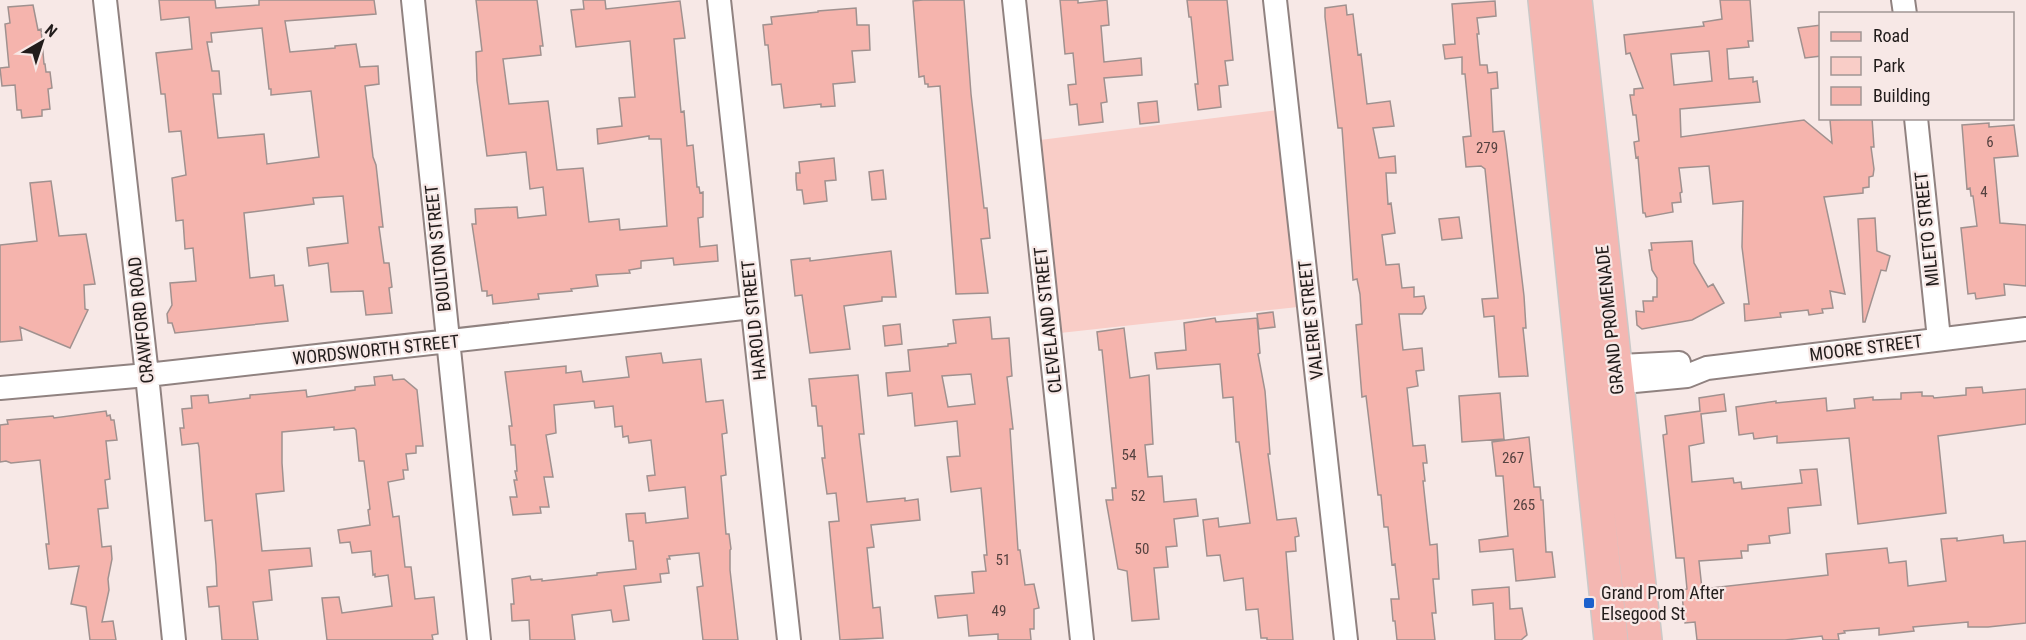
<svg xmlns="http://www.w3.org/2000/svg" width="2026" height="640" viewBox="0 0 2026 640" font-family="'Roboto Condensed',sans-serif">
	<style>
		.green { fill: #f9cdc7 }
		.building { fill: #f5b4ad; stroke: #a0918f; stroke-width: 1.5; fill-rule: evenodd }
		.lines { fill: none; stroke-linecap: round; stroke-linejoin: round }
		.street-casing { stroke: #908280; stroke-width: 26 }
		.primary-casing { stroke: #cac9c8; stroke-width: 36 }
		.street { stroke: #fff; stroke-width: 22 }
		.primary { stroke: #f4b7b2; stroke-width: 33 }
		.poi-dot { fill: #1c60cc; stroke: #f7e8e6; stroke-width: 2 }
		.labels { text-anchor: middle; stroke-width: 4.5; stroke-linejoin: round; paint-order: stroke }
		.number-label { font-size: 15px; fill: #564240 }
		.street-label { font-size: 18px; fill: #211c1b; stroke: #f7e8e6 }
		.poi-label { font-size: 18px; fill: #211c1b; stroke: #f7e8e6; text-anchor: start }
	</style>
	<rect width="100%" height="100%" fill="#f7e8e6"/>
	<!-- green -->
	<path class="green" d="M1277 110 1298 307 1060 333 1040 140Z"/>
	<!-- building -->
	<path class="building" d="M159 0H215L216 8 259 5V0H374L376 14 285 21 290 52 335 48V46L356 44 360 67 378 66 379 84 365 86 373 157 376 165 383 227H379L384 263H389L392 287 389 288 392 313 366 315 363 291 331 292 328 263 309 266 307 248 348 243 343 196 313 198 314 204 244 213 250 278 274 275 275 286 283 285 288 321 175 333 172 323H168L167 314 172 305 170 283 196 281 193 248 185 249 183 220 176 221 172 178 186 175 181 131 169 132 165 94H161L156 53 192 49 189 17 161 20ZM262 28 269 89H271V95L311 91 319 157 267 164 264 134 218 138 213 94H221L219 71H212L207 42H212L211 33Z
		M476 0H537L543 46H540L541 55 503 59 509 104 548 101 557 170 583 168 589 222 619 219 620 230 667 226 661 139H649V136L598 144 597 129 622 126 619 98 635 97 630 41 576 47 571 10 584 9 583 0H605L606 9 680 1 685 38 674 39 681 112 684 111 687 146 693 145 697 187H699L700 193 703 192V217L698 218 700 247 717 245 718 261 674 265 673 258 641 261V268L629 270 630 273 596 275 598 286 571 289 572 291 538 294 539 299 493 304 492 295 487 296V291H482L472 224H476L475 209 517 207 518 218 546 215 543 187 530 189 526 152 487 156 477 81 476 52 482 51Z
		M923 0H964L971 94 984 208H987L990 238 981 239 988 293 956 294 940 86 928 87V84H925L924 76 919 77 913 1Z
		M1060 0H1078V3L1107 0 1109 25 1101 26 1104 62 1141 58 1142 75 1104 78 1107 102 1101 103 1103 122 1079 125 1077 104 1070 105 1068 85 1076 84 1073 53 1065 54Z
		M1187 0H1227L1233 60 1225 61 1228 85 1219 86 1221 107 1198 110 1195 84H1198L1191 17H1189Z
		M1720 0H1750L1753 41H1748L1749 47 1727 49 1729 79 1753 77V82L1757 81 1760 102 1680 109 1681 137 1804 120 1832 143 1830 120 1872 118 1874 147H1871L1874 169 1873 176 1869 177V187L1863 188V193L1824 197 1845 294 1830 291 1833 308 1822 309 1823 313 1809 315 1808 310 1780 313 1781 317 1745 321 1744 304H1749L1742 247 1743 201 1713 204 1709 166 1679 168 1682 192 1680 193 1681 202 1672 203 1673 212 1646 217 1645 213H1643L1638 157 1636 158 1634 142 1639 141 1636 115H1633L1630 95H1634V89L1643 88 1630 53 1626 54 1624 35 1704 26 1703 22 1722 19ZM1709 51 1712 81 1674 85 1671 54Z
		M1495 1 1496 16 1477 18 1479 34H1477L1480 65H1487L1488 73 1497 72 1498 88 1491 89 1493 132 1504 131 1506 145 1524 296 1526 328H1523L1528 376 1499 377 1494 316 1484 317 1482 299 1498 298 1485 169 1481 166 1466 167 1463 137 1471 136 1465 74H1462V57L1445 59 1443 45 1455 44 1452 4Z
		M33 5 38 30 41 29 44 64H45L46 72H50L52 88 48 89 50 109 42 110V116L22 118 21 110H17L15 85 2 86 0 68 9 67 5 24 10 23 8 7Z
		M1346 5 1347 15 1353 14 1358 55 1361 54 1367 104 1390 101 1394 126 1373 128 1379 158 1395 156 1396 173H1386L1388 204 1391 203 1395 233 1382 235 1386 265 1399 264 1402 288 1414 287V297L1424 296 1426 308 1422 314H1399L1403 350 1422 348 1424 370 1416 371 1418 386 1407 388 1413 446 1425 445 1427 463H1423L1425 481H1423L1430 545 1437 544 1439 579H1433L1436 613H1432L1435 640H1397L1395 621H1393L1391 599H1399L1395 564 1392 565 1388 527H1384L1381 495H1378L1366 396 1362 397 1356 325 1362 324 1360 294 1357 279 1353 280 1342 128H1338L1325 17V8Z
		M856 8 857 25H869L870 50 852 51 855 82 833 84 835 106 821 107V104L784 108 781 84 772 85 768 45H765L763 25 772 24 771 17 818 12V11Z
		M1821 25V56L1805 58 1798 28Z
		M1157 101 1159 122 1140 124 1138 103Z
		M1989 123V127L2014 125 2018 156 1994 158 2000 223 2026 225V286L2004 284 2005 295 1976 299 1975 293 1968 294 1961 228 1977 226 1973 196H1971L1970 188 1967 189 1962 125Z
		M834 158 836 180 825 181 827 201 804 204 802 190H797L796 180V173H800L799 162Z
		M883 170 886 199 872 200 869 172Z
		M51 181 59 236 86 234 95 284 84 285 85 309 88 310 70 348 20 327 22 340 0 342V245L37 241 30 183Z
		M1459 217 1462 238 1442 240 1439 219Z
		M1875 218 1877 251 1890 256 1886 271 1881 270 1865 322H1863L1858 219Z
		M1692 241 1694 263 1708 287 1713 284 1724 303 1692 320 1642 329 1637 325 1636 311 1644 312 1643 301H1653V297H1657V278L1652 270 1649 250H1652L1651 243Z
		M891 251 896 297H882V301L844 306 850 349 810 353 802 295 795 296 791 260 810 258V261Z
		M1273 312 1275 327 1259 329 1257 314Z
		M990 317 992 339 1009 338 1012 376 1007 377 1013 429H1010L1018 550H1020L1025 585 1034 584 1039 608 1034 609V629H1030L1031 640H998V634L969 636 967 615 938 618 935 596 974 593 972 572 986 571 984 555H987L981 488 951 492 947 457 960 456 957 421 915 426 912 393 888 396 886 373 910 371 908 350 948 346V344L956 343 953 320ZM971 374 975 404 948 407 942 376Z
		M1215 318 1216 322 1257 318 1260 353 1258 354 1265 391 1270 454H1268L1277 520 1296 518 1299 536 1295 537 1296 551 1286 552 1293 640H1267V638H1261L1258 609 1246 610 1243 578 1224 581 1220 555 1207 556 1203 520 1218 518 1219 527 1250 523 1239 442H1236L1233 397 1223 398 1220 364 1157 369 1155 353 1186 350 1184 323Z
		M900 324 902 344 885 346 883 326Z
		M1124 328 1130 378 1149 375 1153 444 1145 445 1148 477 1162 476 1164 502 1196 499 1198 516 1174 519 1177 546 1166 547 1168 567 1154 568 1159 619 1132 621 1127 571 1118 569 1106 500H1113L1112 488H1116L1105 379 1102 350H1099L1097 332Z
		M661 353 663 363 701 359 706 402 723 400 727 433 722 434 726 475 721 476 726 534H729L731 549 730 550V570L738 640H703L697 587 703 586 699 553 669 556 670 559H667L669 573 660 574 661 582 624 586 629 620 613 622 611 610 572 615 575 640H530L529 620 512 621 511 604H514L512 579 530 576 531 580 542 579V581L597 575V573L636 569 633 541H629L626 514 645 513 646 523 688 518 685 487 649 491 647 476 655 475 651 440 629 443 628 436 623 437 622 426 615 427 613 406 595 408 594 401 554 405 556 433 546 435 553 477H544L549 507H540L541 513 513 515 510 497H517L514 480H517L515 471H517L515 445H511L509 426H512L505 372 566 366V373L581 371 583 382 629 377 626 357Z
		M392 375 393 380 404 379 417 390 423 446H416V453L406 454 408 470H403L404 479 388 482 393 517 399 516 405 567H411L415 599 434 597 438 634 432 635 433 640H327L322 598 339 597 342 613 392 606 388 575 375 577V574L373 575 371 551 352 553 350 542 340 543 338 530 370 525 368 510 370 509 364 461H359L356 430 354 428 334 430V427L282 432V463L284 491 256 494 262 551 310 548 312 566 269 570 272 600 253 602 258 640H222L219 606 209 607 207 587 217 586 216 565 212 520 205 521 199 447 198 443 182 445 180 428H184L182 409 192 408 191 396 208 395 209 403 250 398V395L306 390 307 397 355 390V387L375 385 374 377Z
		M858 375 864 434H859L867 502 905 498V501L918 499 920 520 871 525 874 547 867 548 873 608 880 607 883 638 840 640 829 522 839 521 836 493 827 494 822 458H825L822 426H818L816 406H812L809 379Z
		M1982 387 1983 393 2026 389V424L1938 436 1946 513 1858 524 1849 438 1777 443V436L1754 439 1753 433 1739 435 1736 407 1776 401V403L1826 398 1827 411 1855 408 1854 399 1873 397V400L1901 399V393L1922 392V396H1933L1934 398 1966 395V388Z
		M1500 393 1504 439 1462 442 1459 396Z
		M1724 394 1726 411 1701 414 1704 443 1689 446 1692 482 1733 478 1734 483 1741 482 1742 489 1802 483 1800 470 1817 469 1821 505 1788 508 1790 533 1769 536 1770 543 1748 545V551H1741L1742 558 1699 561 1702 589 1828 575 1826 554 1887 548 1889 563 1906 561 1908 586 1946 581 1941 539 1957 538V541L2003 535 2004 543 2026 541V623L1988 627H1968V622L1913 627 1914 631 1879 635V628L1844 631 1845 633 1838 634 1839 640H1823L1822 636 1785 640H1697L1695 622 1685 623 1682 595H1685L1684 590 1687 589 1684 558H1676L1663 435 1667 434 1665 416 1700 411 1699 398Z
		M106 411 107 416 110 415 111 420H114L117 440 106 441 110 479 105 480 108 508 98 509 102 547 111 546 112 559 108 579 109 590 102 622 113 621 116 640H90L86 607 71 604 79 566 49 569 46 544H49L40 460 11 463 6 461 0 462V425L8 424 7 420 53 416 54 418Z
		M1529 437 1534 487H1540L1541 500H1543L1546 552H1552L1555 577 1516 581 1513 549 1480 552 1479 540 1508 536 1503 476H1496L1492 442Z
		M1509 587 1510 609 1522 608 1527 635 1521 640H1495L1493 603 1473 605 1472 590Z"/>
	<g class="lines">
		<defs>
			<path id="street" d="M105 0 147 375 174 640
				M413 0 479 640
				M719 0 789 640
				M1014 0 1082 640
				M1275 0 1346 640
				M1903 0 1905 14
				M1916 118 1939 339
				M1601 367 1679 363
				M1603 384 1687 376 1707 368 2026 329
				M0 388 147 375 752 307"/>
			<path id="primary" d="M1545 0 1611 640
				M1575 0 1645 640"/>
		</defs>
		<!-- street casing -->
		<use href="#street" class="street-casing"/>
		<!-- primary casing -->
		<use href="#primary" class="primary-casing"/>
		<!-- street -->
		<use href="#street" class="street"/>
		<!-- primary -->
		<use href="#primary" class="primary"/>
	</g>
	<!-- markers -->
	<rect class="poi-dot" x="1583" y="597" width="12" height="12" rx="3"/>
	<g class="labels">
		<!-- number labels -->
		<g class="number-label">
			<text x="1990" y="147">6</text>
			<text x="1487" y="153">279</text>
			<text x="1984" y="197">4</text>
			<text x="1129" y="460">54</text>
			<text x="1513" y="463">267</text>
			<text x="1138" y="501">52</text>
			<text x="1524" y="510">265</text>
			<text x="1142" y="554">50</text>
			<text x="1003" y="565">51</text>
			<text x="999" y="616">49</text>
		</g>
		<!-- street labels -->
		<g class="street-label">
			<text transform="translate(1927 229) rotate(-96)" y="6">MILETO STREET</text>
			<text transform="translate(438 248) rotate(-96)" y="6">BOULTON STREET</text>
			<text transform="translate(141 320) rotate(-96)" y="6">CRAWFORD ROAD</text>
			<text transform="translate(754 320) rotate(-96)" y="6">HAROLD STREET</text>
			<text transform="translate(1048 320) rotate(-96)" y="6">CLEVELAND STREET</text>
			<text transform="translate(1311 320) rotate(-96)" y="6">VALERIE STREET</text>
			<text transform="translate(1610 320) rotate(-96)" y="6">GRAND PROMENADE</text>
			<text transform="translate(1866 348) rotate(-7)" y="6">MOORE STREET</text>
			<text transform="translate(376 350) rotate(-6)" y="6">WORDSWORTH STREET</text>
		</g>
		<!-- poi labels -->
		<g class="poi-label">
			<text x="1601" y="599">Grand Prom After<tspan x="1601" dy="21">Elsegood St</tspan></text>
		</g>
	</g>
	<!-- legend -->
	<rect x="1819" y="12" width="195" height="108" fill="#f7e8e6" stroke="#a19695" stroke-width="1.5"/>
	<rect x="1831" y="32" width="30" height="9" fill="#f4b7b2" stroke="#a19695" stroke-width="1.5"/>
	<text x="1873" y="42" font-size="18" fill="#211c1b">Road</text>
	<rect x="1831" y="57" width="30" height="18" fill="#f9cdc7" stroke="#a19695" stroke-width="1.5"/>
	<text x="1873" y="72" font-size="18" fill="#211c1b">Park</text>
	<rect x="1831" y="87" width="30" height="18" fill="#f5b4ad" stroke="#a19695" stroke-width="1.5"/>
	<text x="1873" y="102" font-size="18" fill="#211c1b">Building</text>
	<!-- north arrow -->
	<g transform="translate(42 42) rotate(39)" stroke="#f7e8e6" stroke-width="4.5" paint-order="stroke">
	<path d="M0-4.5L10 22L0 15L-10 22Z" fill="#211c1b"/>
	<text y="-9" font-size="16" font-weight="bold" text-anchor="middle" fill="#211c1b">N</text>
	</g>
</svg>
